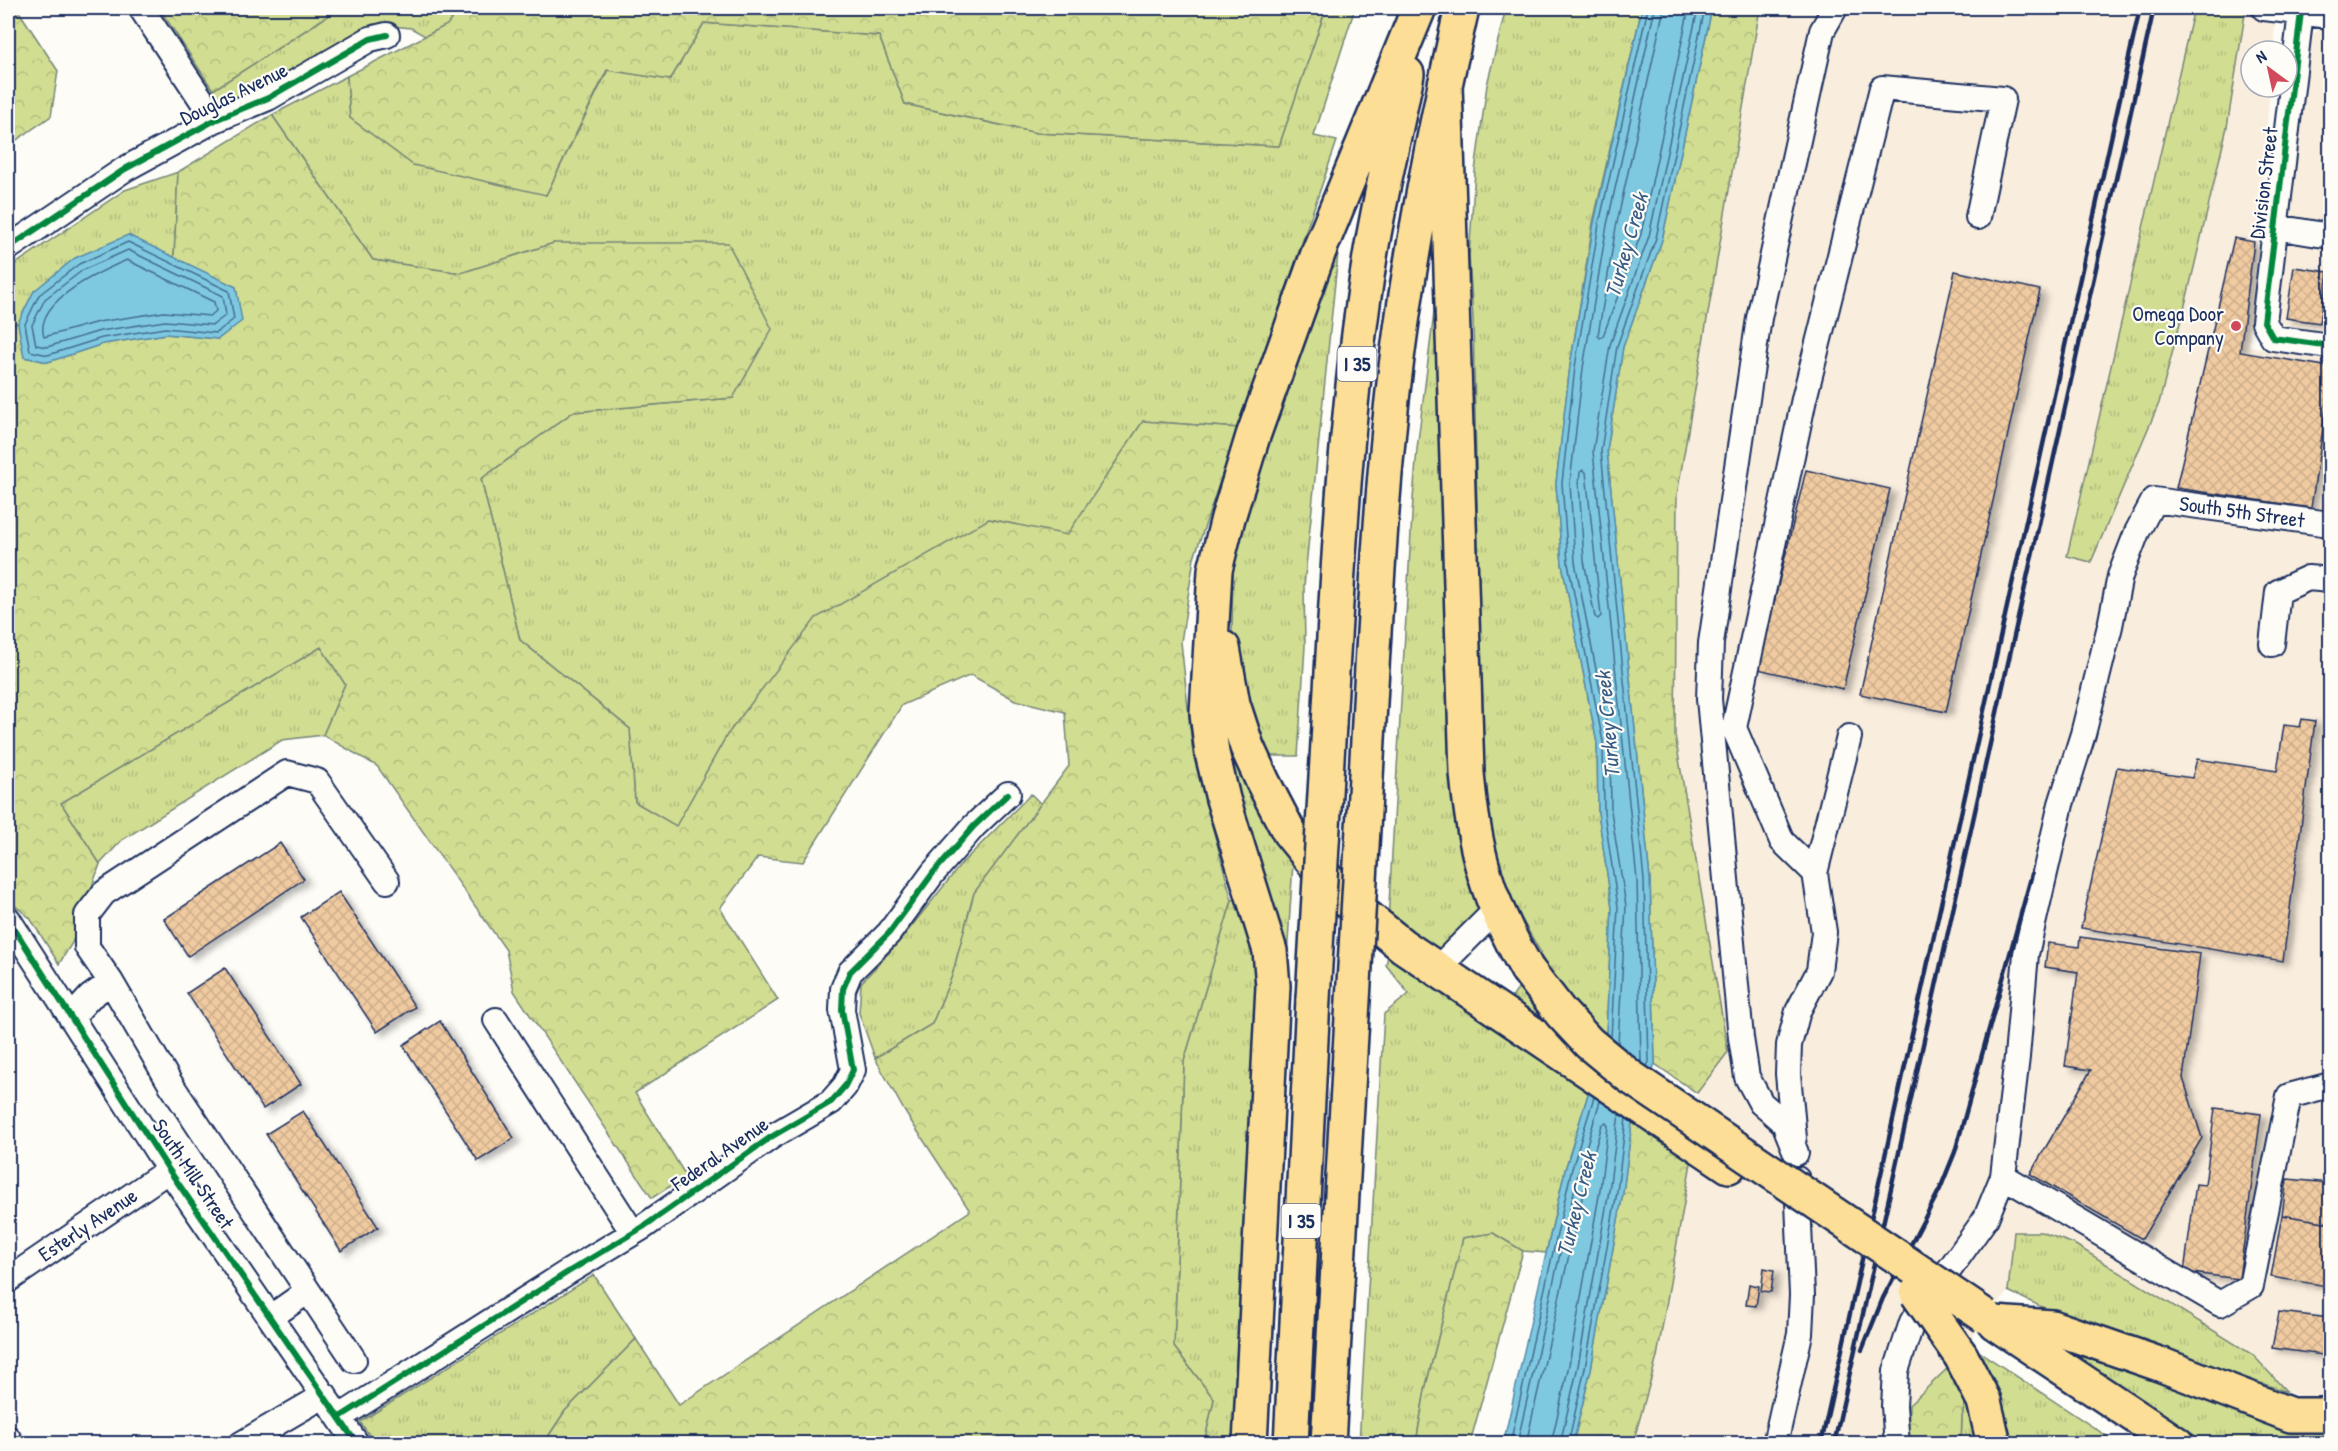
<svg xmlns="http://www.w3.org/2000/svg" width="2338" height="1451" viewBox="0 0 2338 1451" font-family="'Patrick Hand',sans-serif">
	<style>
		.built { fill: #f9eddd }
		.grass { fill: url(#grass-tufts); stroke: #768678; stroke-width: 1.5 }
		.forest { fill: url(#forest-crowns); stroke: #768678; stroke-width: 1.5 }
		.water { fill: #7fc9e0; stroke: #578bac; stroke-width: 1.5 }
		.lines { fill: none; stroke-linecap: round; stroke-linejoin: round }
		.shore { stroke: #436d92; stroke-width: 1.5 }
		.building { fill: url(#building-cross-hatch); stroke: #1b2f5e; stroke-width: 1.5; filter: url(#shadow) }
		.minor-casing { stroke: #1b2f5e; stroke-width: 28 }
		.highway-casing { stroke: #1b2f5e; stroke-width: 38 }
		.minor { stroke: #fdfcf7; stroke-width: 24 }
		.highway { stroke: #fdde96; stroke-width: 33 }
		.rail { stroke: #1b2f5e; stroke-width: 4.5 }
		.highway-bridge-casing { stroke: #1b2f5e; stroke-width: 38; stroke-linecap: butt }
		.highway-bridge { stroke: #fdde96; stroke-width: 33 }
		.cycleway-casing { stroke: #fdfcf7; stroke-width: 10 }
		.cycleway { stroke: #00873e; stroke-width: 6 }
		.poi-dot { fill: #d1495b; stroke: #fdfcf7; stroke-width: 2 }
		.labels { text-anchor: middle; stroke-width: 4.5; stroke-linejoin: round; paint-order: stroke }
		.shield { fill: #fdfcf7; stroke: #5f6c8c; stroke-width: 1.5 }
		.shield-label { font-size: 20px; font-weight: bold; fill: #1b2f5e }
		.street-label { font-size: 21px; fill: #1b2f5e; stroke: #fdfcf7 }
		.poi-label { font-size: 21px; fill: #1b2f5e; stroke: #fdfcf7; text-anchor: end }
		.water-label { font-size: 22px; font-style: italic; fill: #395d85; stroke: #fdfcf7 }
	</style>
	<defs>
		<pattern id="grass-tufts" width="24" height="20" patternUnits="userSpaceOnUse" patternTransform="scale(1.5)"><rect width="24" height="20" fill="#d1dd91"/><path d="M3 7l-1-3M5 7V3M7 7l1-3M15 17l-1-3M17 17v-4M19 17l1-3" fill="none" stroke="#b3be7f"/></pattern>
		<pattern id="forest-crowns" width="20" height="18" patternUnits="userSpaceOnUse" patternTransform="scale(1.5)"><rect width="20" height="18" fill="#d1dd91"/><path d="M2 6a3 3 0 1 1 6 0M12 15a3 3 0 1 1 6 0" fill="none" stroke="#b3be7f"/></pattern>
		<pattern id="building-cross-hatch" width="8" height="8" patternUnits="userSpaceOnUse" patternTransform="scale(1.5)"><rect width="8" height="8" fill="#f0caa0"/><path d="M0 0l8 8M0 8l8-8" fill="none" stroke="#cdae8c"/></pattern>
		<filter id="shadow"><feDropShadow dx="6" dy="4" stdDeviation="3" flood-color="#0004"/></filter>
	</defs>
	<rect width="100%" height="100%" fill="#fdfcf7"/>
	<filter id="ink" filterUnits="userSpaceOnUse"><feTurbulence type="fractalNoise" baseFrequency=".0167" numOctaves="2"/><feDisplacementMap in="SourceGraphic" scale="12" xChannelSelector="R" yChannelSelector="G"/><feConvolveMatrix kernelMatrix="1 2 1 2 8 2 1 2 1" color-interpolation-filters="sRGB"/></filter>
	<g filter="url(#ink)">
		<!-- built -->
		<path class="built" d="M1760 8H2194L2131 284 2242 35 2247 11 2276 14 2273 51H2251V87H2270L2249 346 2330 358V1400L2321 1402 2287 1392 2253 1355 2074 1244 2041 1232H2014L2008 1291 1951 1365 1909 1405 1883 1406 1885 1443 1633 1444 1657 1357 1692 1157 1697 1093 1728 1052 1675 735 1677 495Z
			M2320 29 2330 31V333L2287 327 2281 325 2276 317 2310 38 2313 34Z"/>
		<!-- grass -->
		<path class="grass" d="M340 8H460L448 25 425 36 411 28 373 24 271 88 226 107 213 90Z
			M1326 8H1355L1314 136 1337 141 1238 428 1143 421 1067 536 989 519 727 735 676 827 635 802 630 729 520 640 481 479 573 412 733 398 554 243 461 273 373 260 272 115 347 76 350 118 546 195 608 70 670 80 704 23 879 36 905 104 1037 133 1279 146Z
			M1506 8H1642L1593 223 1570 366 1556 483 1562 564 1597 743 1598 812 1612 908 1606 1035 1565 1170 1546 1253 1523 1251 1493 1233 1463 1238 1425 1390 1416 1443 1359 1444 1384 1014 1409 994 1386 965 1389 951 1494 1026 1541 953 1512 902 1492 850 1483 796 1473 319 1469 257 1475 171 1487 85Z
			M2194 8H2246L2227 127 2187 297 2159 403 2091 562 2067 556Z
			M178 172 174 258 128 235 34 291 18 323 8 325V269L125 190Z
			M1328 252 1338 253 1304 586 1305 646 1298 756H1262L1232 639 1233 551Z
			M1434 313H1444L1483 906 1443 947 1436 950 1388 921 1413 499 1417 449Z
			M321 647 345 684 323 735 282 740 122 840 100 864 61 803Z
			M1220 722 1232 756 1247 787 1293 862 1286 974 1263 901Z
			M1031 794 1041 804 974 893 952 976 932 1024 875 1058 859 1013 861 983 903 937 963 862Z
			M1239 898 1254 942 1258 980 1235 1443H1204L1214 1399 1174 1347 1184 1061 1232 900Z
			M2014 1232H2041L2074 1244 2253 1355 2287 1392 2044 1308 2008 1291Z
			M594 1275 636 1339 565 1411 544 1443H375L360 1422Z
			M2045 1341 2330 1426V1443H2207Z
			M1980 1352 2117 1443H2005L1975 1361Z
			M1966 1398 1984 1443 1961 1444 1962 1417Z"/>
		<!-- forest -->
		<path class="forest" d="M159 8H340L213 90Z
			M460 8H1326L1279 146 1037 133 905 104 879 36 704 23 670 80 607 70 546 195 413 165 350 118 347 76 447 25Z
			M1712 8H1760L1677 495 1675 735 1728 1052 1697 1093 1655 1064 1650 879 1607 451 1623 347 1662 240Z
			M20 13 58 71 51 116 8 146V14Z
			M272 115 373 260 461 273 554 243H728L772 329 733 398 573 412 481 479 520 640 630 729 635 802 676 826 727 735 816 618 989 519 1067 535 1143 421 1238 428 1194 558 1181 642 1193 754 1232 900 1184 1061 1174 1347 1214 1399 1204 1443H544L565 1411 636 1339 679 1405 970 1211 905 1112 875 1058 932 1024 952 976 974 893 1069 766 1065 712 1015 700 971 675 902 705 803 862 758 857 720 908 778 1000 635 1093 686 1176 652 1198 514 991 506 950 377 766 323 735 345 684 321 647 61 803 100 864 72 943 59 964 30 918 8 900V325L18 323 24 357 48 362 103 344 166 334 218 339 241 321 236 287 174 258 178 172Z
			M1633 1115 1692 1157 1657 1357 1633 1443 1573 1444 1591 1369 1623 1193Z
			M1493 1233 1523 1251 1470 1443H1416L1425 1390 1463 1238Z
			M1951 1365 1966 1398 1962 1417 1961 1443 1908 1444 1909 1405Z"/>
		<!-- water -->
		<path class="water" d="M1642 8H1712L1662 240 1623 347 1607 451 1650 879 1655 1064 1633 1115 1623 1193 1591 1369 1573 1443 1503 1444 1565 1170 1606 1035 1612 908 1598 812 1597 743 1562 564 1556 483 1570 366 1594 223Z
			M128 235 236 287 242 321 218 339 166 334 103 344 48 362 24 357 18 323 34 291 75 258Z"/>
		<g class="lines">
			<!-- shore -->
			<path class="shore" d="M1664 8 1616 227 1598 335 1600 338 1603 336 1641 234 1689 8
				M128 242 229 291 234 319 216 333 165 328 102 338 48 355 30 351 25 324 39 295 79 264Z
				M128 250 223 296 226 315 213 325 165 321 100 331 47 347 36 345 32 325 45 299 83 270Z
				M127 260 214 302 216 311 210 316 164 312 98 322 44 337C33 301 101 271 127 260Z
				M1583 470 1586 472 1601 616 1598 619 1595 617 1584 561 1579 483 1580 472Z
				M1611 1038 1618 907 1604 812 1603 742 1568 563 1562 483 1575 367 1599 224 1648 8
				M1618 1043 1626 906 1611 811 1610 741 1575 562 1570 483 1583 368 1607 225 1655 8
				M1641 1062 1637 880 1593 451 1610 345 1649 236 1698 8
				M1647 1066 1649 1062 1644 880 1601 451 1617 346 1656 238 1705 8
				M1510 1444 1571 1172 1594 1097
				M1517 1444 1578 1174 1600 1101
				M1526 1444 1587 1176 1602 1125 1606 1123 1608 1126 1600 1190 1569 1365 1551 1444
				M1560 1444 1578 1366 1609 1191 1619 1114
				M1568 1444 1585 1368 1617 1192 1626 1118"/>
		</g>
		<!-- building -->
		<path class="building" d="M2234 238 2254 242 2240 352 2330 367V381L2311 508 2176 488Z
			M2294 267 2328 272 2320 323 2286 318Z
			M1955 271 2040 290 1946 712 1860 694Z
			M1806 470 1890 489 1843 689 1758 669Z
			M2302 719 2315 721 2283 961 2081 928 2117 767 2192 778 2197 759 2277 771 2284 725 2300 727Z
			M280 843 304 879 188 956 164 919Z
			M339 892 415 1007 377 1032 301 917Z
			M2080 937 2200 954 2183 1078 2202 1138 2142 1239 2030 1174 2091 1070 2065 1066 2078 972 2045 967 2048 943 2079 947Z
			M225 968 301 1084 263 1109 187 993Z
			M440 1021 514 1138 478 1161 403 1045Z
			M2215 1108 2261 1114 2239 1279 2184 1272 2196 1184 2205 1185Z
			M303 1111 378 1227 341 1251 266 1134Z
			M2329 1149H2330V1183L2326 1182Z
			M2287 1179 2330 1183V1223L2282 1215Z
			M2282 1215 2330 1223V1275L2328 1274 2327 1286 2271 1277Z
			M1764 1268 1774 1270 1771 1292 1761 1291Z
			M1749 1284 1759 1286 1756 1306 1746 1305Z
			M2279 1312 2330 1318V1356L2272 1348Z"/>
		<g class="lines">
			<defs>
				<path id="minor" d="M141 8 215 120
					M2264 8 2330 16
					M2301 12 2264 322 2273 338 2330 346
					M2275 227 2330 236
					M8 248 125 169 215 120 268 98 370 39 387 35
					M2272 644 2278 592 2308 578 2330 580
					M1815 873 1782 841 1734 728 1804 399 1882 88 2003 99 1978 217
					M8 919 169 1170 357 1444
					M1437 969 1496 910
					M111 982 87 947V915L104 893 287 773 317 781 387 881
					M71 1018 90 997 111 982 170 1083 354 1360
					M496 1020 633 1233
					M1794 1138 1788 1074 1789 1045 1798 1011 1819 971 1824 932 1815 873 1849 737
					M1796 1153 1784 1123 1761 1103 1747 1077 1741 1038 1709 699 1711 643 1759 318 1822 31 1835 8
					M2003 1176 2220 1304 2251 1286 2289 1096 2330 1085
					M8 1280 169 1170
					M271 1317 308 1291
					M340 1417 568 1272 643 1227 771 1137 831 1102 845 1086 853 1070 842 1010 843 989 850 972 889 933 933 873 974 826 1008 794
					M8 1438 11 1444
					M241 1444 325 1395
					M1775 1444 1800 1334 1802 1295 1797 1179
					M1897 1444 1894 1406 1896 1371 1912 1322 1986 1218 2003 1176 2017 1057 2026 954 2061 804 2083 734 2110 626 2120 576 2137 532 2154 500 2330 524"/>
				<path id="highway" d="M1445 84 1467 773C1474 852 1487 899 1527 969
					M1223 648 1233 704 1247 747 1263 782 1289 832 1340 895 1403 946 1729 1166
					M1329 725C1338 569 1345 412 1370 257 1380 196 1395 135 1407 74
					M1366 777C1372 668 1377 559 1387 451 1400 301 1429 154 1462 8
					M1995 1323 2052 1327 2162 1365 2291 1415H2324L2330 1413
					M1998 1325 2177 1444
					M1961 1356 1984 1401 1994 1444
					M1250 1444 1273 986 1270 951 1223 799 1212 753 1207 713 1215 570 1228 518 1253 436 1319 251 1419 8
					M1291 1444 1313 999
					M1328 1444 1350 1052"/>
			</defs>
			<!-- minor casing -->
			<use href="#minor" class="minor-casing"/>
			<!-- highway casing -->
			<use href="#highway" class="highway-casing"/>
			<!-- minor -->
			<use href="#minor" class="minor"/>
			<!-- highway -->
			<use href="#highway" class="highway"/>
			<!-- rail -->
			<path class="rail" d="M1862 1350 1883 1298 1940 1189 1955 1152 2032 874
				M1821 1444 2140 8
				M1834 1444 2154 8"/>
			<defs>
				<path id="highway-bridge" d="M1527 969 1561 1013 1589 1043 1629 1076 1985 1316
					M1313 999 1329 725
					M1350 1052 1366 777
					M1917 1293 1961 1356"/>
			</defs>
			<!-- highway-bridge casing -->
			<use href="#highway-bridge" class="highway-bridge-casing"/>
			<!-- highway-bridge -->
			<use href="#highway-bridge" class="highway-bridge"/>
			<defs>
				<path id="cycleway" d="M2301 12 2264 322 2273 338 2330 346
					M8 248 125 169 215 120 268 98 370 39 387 35
					M8 919 169 1170 357 1444
					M340 1417 568 1272 643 1227 771 1137 831 1102 845 1086 853 1070 842 1010 843 989 850 972 889 933 933 873 974 826 1008 794"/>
			</defs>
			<!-- cycleway casing -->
			<use href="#cycleway" class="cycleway-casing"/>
			<!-- cycleway -->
			<use href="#cycleway" class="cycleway"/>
		</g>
	</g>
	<!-- markers -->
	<circle class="poi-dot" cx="2236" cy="326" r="6"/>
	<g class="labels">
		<!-- shield labels -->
		<g class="shield">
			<rect x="1337.5" y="347" width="39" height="34" rx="4.5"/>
			<rect x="1281.5" y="1204" width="39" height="34" rx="4.5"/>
		</g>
		<g class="shield-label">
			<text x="1357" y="371">I 35</text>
			<text x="1301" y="1228">I 35</text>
		</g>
		<!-- street labels -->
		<g class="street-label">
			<text transform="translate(234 94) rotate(-26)" y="7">Douglas Avenue</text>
			<text transform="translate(2264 183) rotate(-83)" y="7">Division Street</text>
			<text transform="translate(2242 512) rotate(8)" y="7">South 5th Street</text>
			<text transform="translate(720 1154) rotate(-35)" y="7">Federal Avenue</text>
			<text transform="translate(193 1174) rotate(56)" y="7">South Mill Street</text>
			<text transform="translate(88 1225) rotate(-34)" y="7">Esterly Avenue</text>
		</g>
		<!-- poi labels -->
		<g class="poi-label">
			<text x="2224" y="321">Omega Door<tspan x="2224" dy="24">Company</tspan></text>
		</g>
		<!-- water labels -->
		<g class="water-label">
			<text transform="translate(1626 245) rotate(-74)" y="8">Turkey Creek</text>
			<text transform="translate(1607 725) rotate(-95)" y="8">Turkey Creek</text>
			<text transform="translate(1576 1204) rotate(-76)" y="8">Turkey Creek</text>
		</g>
	</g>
	<!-- margin -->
	<rect width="2338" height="1451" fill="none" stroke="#fdfcf7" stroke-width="30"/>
	<rect x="15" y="15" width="2308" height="1421" fill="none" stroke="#1b2f5e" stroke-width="2" filter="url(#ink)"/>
	<!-- north arrow -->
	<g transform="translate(2269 69) rotate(327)"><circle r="28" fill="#fdfcf7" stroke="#a3aaba" stroke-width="1.5"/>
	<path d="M0-4.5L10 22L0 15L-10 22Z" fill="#d1495b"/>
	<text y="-9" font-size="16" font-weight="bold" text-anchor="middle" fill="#1b2f5e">N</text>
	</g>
</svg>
